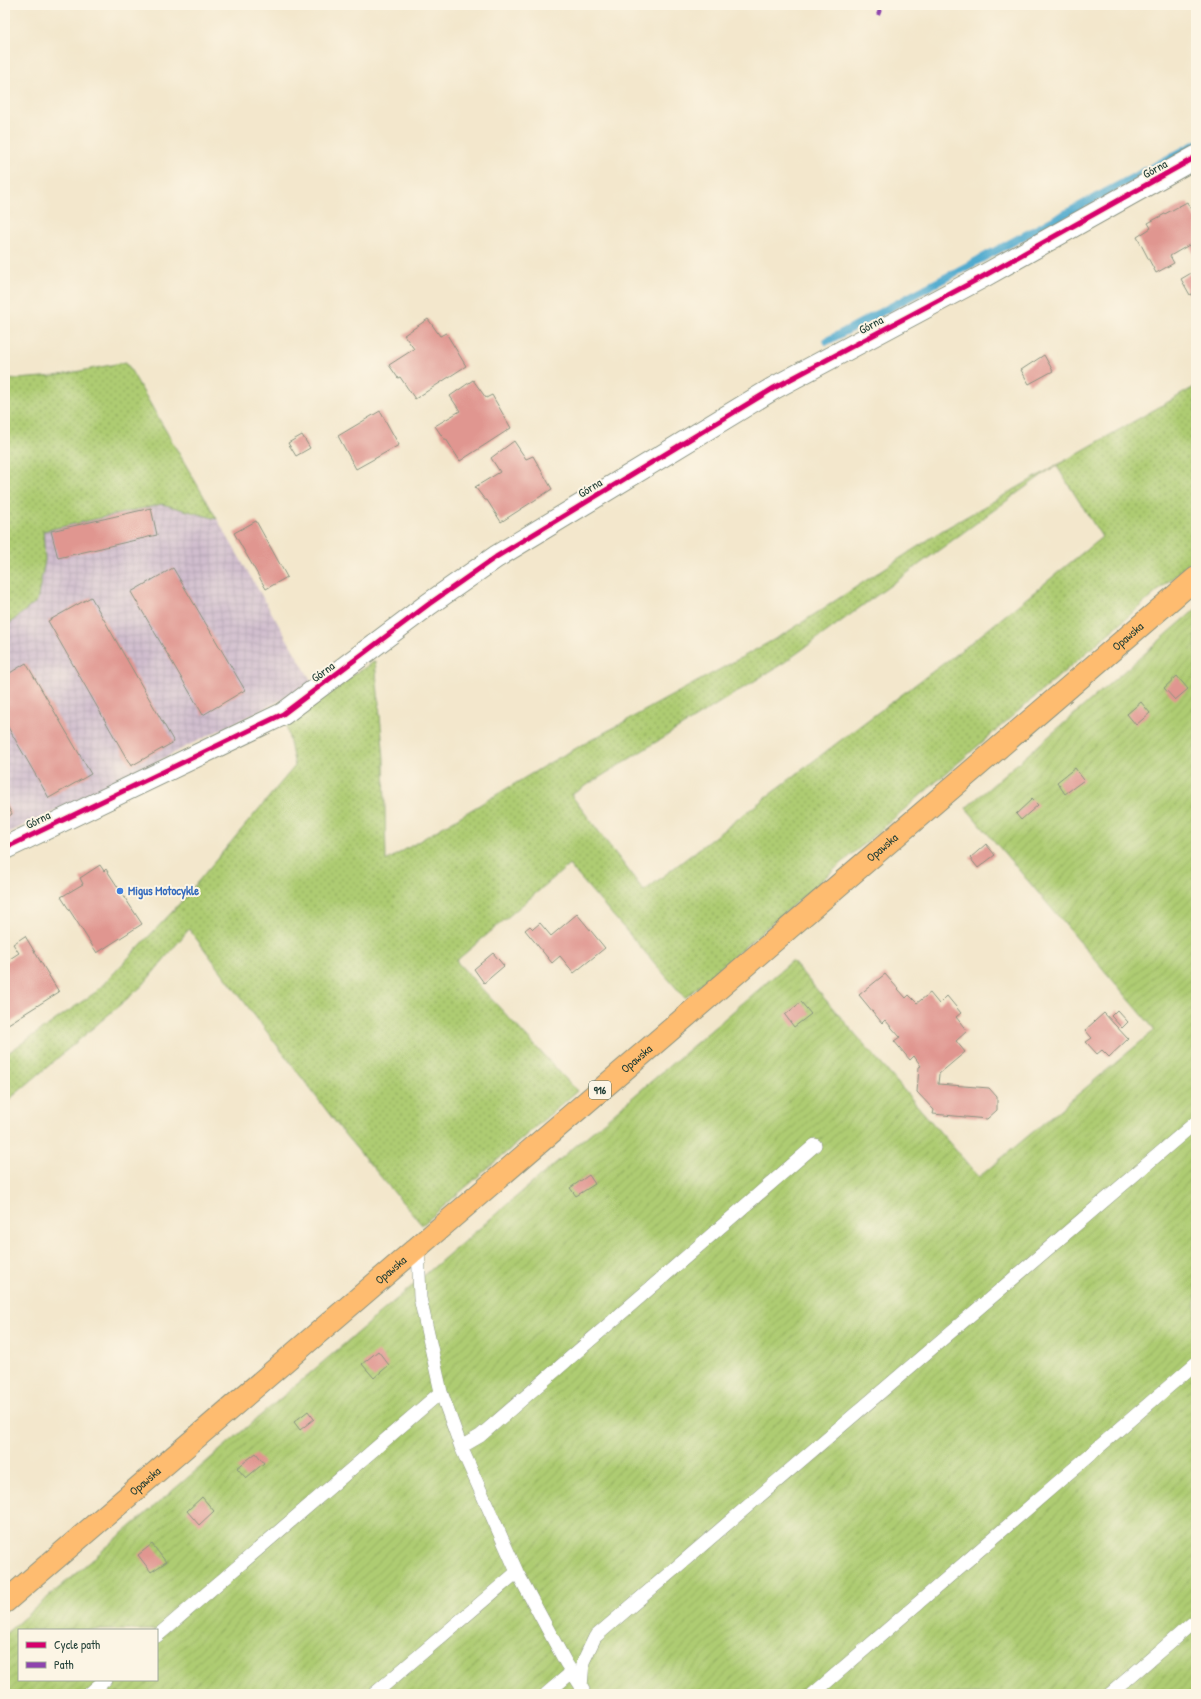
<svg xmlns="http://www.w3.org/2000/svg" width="1201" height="1699" viewBox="0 0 1201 1699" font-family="'Patrick Hand',sans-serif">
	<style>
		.industrial { fill: url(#industrial-grid) }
		.grass { fill: url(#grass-dots); stroke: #668453; fill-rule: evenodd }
		.garden { fill: url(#garden-furrows); stroke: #668453; fill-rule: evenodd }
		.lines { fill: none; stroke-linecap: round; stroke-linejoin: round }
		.stream { stroke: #51abcf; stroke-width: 8 }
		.building { fill: #e09690 }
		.lane-casing { stroke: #899280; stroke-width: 14 }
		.street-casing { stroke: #899280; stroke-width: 24 }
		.primary-casing { stroke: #899280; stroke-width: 24 }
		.lane { stroke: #fff; stroke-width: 13 }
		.street { stroke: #fff; stroke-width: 22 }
		.primary { stroke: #febc70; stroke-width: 22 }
		.quiet { stroke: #8e44ad; stroke-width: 4; stroke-dasharray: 8 4; stroke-linecap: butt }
		.cycleway-casing { stroke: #fcf5e5; stroke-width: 8 }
		.cycleway { stroke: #d6006c; stroke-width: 5 }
		.shop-dot { fill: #3f7fe0; stroke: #fcf5e5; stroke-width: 1.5 }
		.labels { text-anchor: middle; stroke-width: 4; stroke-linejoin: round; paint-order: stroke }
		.shield { fill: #fcf5e5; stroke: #617469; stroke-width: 1 }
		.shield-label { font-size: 11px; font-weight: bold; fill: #1f3d34 }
		.street-label { font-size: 12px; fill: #1f3d34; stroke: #fcf5e5 }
		.shop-label { font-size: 12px; font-weight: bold; fill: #366cbe; stroke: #fcf5e5; text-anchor: start }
	</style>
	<defs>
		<pattern id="industrial-grid" width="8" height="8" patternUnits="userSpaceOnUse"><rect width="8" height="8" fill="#d0bdce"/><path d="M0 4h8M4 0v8" fill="none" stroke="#b2a3b2"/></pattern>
		<pattern id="grass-dots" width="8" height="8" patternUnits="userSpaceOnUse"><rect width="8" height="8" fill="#aecc72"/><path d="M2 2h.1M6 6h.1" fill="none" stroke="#8da75e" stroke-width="1.8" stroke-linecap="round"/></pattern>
		<pattern id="garden-furrows" width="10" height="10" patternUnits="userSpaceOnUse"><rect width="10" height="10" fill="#aecc72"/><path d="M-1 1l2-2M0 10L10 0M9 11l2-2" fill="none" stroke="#8da75e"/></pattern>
	</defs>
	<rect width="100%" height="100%" fill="#fcf5e5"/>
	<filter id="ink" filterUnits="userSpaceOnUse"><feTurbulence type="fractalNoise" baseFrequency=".025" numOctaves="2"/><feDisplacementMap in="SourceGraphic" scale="8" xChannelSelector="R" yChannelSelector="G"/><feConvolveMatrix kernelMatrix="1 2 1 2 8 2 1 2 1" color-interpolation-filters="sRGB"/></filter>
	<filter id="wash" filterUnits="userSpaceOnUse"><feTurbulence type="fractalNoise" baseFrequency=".012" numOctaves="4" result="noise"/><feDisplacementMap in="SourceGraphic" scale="16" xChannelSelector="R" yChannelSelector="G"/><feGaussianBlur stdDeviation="0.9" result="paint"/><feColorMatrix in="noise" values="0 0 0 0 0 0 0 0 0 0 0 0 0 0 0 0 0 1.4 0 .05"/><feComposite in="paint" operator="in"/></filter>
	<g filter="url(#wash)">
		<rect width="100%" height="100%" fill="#f3e7cc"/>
		<!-- industrial -->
		<path class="industrial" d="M162 504 217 519 312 682 277 702 189 745 113 785 5 834V627L37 601 45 560 43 531Z"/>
		<!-- grass -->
		<path class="grass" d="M126 362 217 519 162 504 43 531 45 560 37 601 5 627V380L55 376Z
			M1196 386V558L685 998 569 865 456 961 577 1091 422 1225 346 1136 189 929 142 986 5 1103V1055L96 992 174 910 295 766 285 719 375 661 384 759 386 861 551 762 786 633 943 530ZM1056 465 1102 537 971 643 837 743 644 891 571 795 785 662Z"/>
		<!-- garden -->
		<path class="garden" d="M1196 609V1694H5V1634L792 961 979 1177 1155 1030 966 808ZM19 1630H157V1680H19Z"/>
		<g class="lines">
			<!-- stream -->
			<path class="stream" d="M827 341 1196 144"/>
		</g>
		<g id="blocks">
			<!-- building -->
			<path class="building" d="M1187 202 1196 220V258L1189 245 1170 256 1174 263 1156 273 1137 237 1151 228 1148 223Z
				M1193 272 1196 278V292L1190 295 1181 279Z
				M428 319 440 336 446 333 466 366 415 399 400 377 398 378 389 365 414 349 404 335Z
				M1044 355 1053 371 1029 384 1021 370Z
				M473 380 486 398 492 395 511 428 460 461 446 439H444L435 426 460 411 450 396Z
				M380 411 399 445 356 469 338 436Z
				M302 435 310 448 296 456 288 443Z
				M514 441 526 459 533 456 552 489 501 522 487 500H485L475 487 500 472 491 458Z
				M151 508 157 535 58 558 51 531Z
				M256 521 287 577 266 589 234 533Z
				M173 568 245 690 203 715 131 592Z
				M91 597 174 742 131 766 48 621Z
				M26 663 91 774 49 798 5 722V676Z
				M1177 676 1188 689 1175 700 1164 688Z
				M1141 702 1150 713 1136 725 1127 714Z
				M1075 768 1084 780 1065 794 1057 782Z
				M1032 799 1038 805 1021 820 1016 814Z
				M5 802 12 814 5 819Z
				M986 844 995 855 978 868 970 858Z
				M100 865 104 871 106 869 142 924 97 953 61 897 83 884 80 878Z
				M577 914 605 948 574 973 560 956 552 963 525 930 530 926 533 929 540 923 551 936Z
				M25 936 59 992 5 1026V962L19 953 13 944Z
				M493 953 504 966 484 983 474 969Z
				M885 974 906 998 909 995 917 1003 930 993 939 1004 947 996 961 1013 956 1017 967 1031 956 1041 965 1052 939 1074 938 1084 989 1088 997 1097V1110L987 1119 933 1114 934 1110 917 1092 919 1067 921 1066 914 1056 910 1060 894 1041 900 1037 885 1020 882 1023 859 995Z
				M801 1002 811 1014 794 1027 785 1015Z
				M1117 1010 1128 1022 1122 1028 1111 1016Z
				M1104 1013 1128 1039 1109 1057 1102 1050 1097 1054 1086 1042 1092 1038 1085 1030Z
				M589 1175 595 1184 576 1196 570 1188Z
				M378 1351 389 1365 374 1378 362 1364Z
				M308 1411 314 1419 300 1430 294 1422Z
				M256 1453 264 1463 246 1478 237 1468Z
				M202 1497 214 1511 199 1525 187 1511Z
				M152 1544 166 1562 151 1572 138 1555Z"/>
		</g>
	</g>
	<g filter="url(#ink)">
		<use href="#blocks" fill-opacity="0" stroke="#899280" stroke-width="1"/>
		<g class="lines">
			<defs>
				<path id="lane" d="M418 1247 420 1298 441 1392 461 1447 517 1572 566 1663 583 1689
					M461 1447 480 1436 815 1145
					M157 1636 441 1392
					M581 1687 583 1662 595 1637 1196 1122
					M89 1694 105 1680
					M374 1694 517 1572
					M546 1694 572 1672
					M813 1694 1196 1363
					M1110 1694 1196 1620"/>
				<path id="street" d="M5 848 283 714 429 604 496 557 774 388 982 277 1196 157"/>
				<g id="primary">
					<path id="s1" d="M5 1602 1196 578"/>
				</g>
			</defs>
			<!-- lane casing -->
			<use href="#lane" class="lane-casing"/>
			<!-- street casing -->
			<use href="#street" class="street-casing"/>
			<!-- primary casing -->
			<use href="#primary" class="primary-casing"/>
			<!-- lane -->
			<use href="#lane" class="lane"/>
			<!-- street -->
			<use href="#street" class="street"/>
			<!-- primary -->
			<use href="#primary" class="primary"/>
			<!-- quiet -->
			<path class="quiet" d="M878 15 882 5"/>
			<defs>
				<path id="cycleway" d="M5 848 283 714 429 604 496 557 774 388 982 277 1196 157"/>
			</defs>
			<!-- cycleway casing -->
			<use href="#cycleway" class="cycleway-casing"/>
			<!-- cycleway -->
			<use href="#cycleway" class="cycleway"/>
		</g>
	</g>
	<!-- markers -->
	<circle class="shop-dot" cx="120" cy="891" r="4"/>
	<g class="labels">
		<!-- shield labels -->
		<rect class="shield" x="589" y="1081" width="22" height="18" rx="3"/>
		<g class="shield-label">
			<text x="600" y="1094">916</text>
		</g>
		<!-- street labels -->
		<g class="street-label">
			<text transform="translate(1155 169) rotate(-29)" y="4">Górna</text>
			<text transform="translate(871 325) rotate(-28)" y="4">Górna</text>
			<text transform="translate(590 488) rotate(-31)" y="4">Górna</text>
			<text dy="4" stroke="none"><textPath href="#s1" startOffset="1481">Opawska</textPath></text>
			<text transform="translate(323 672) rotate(-37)" y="4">Górna</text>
			<text transform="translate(38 820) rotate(-26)" y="4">Górna</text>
			<text dy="4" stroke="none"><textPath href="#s1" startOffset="1157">Opawska</textPath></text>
			<text dy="4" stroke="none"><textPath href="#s1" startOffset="833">Opawska</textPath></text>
			<text dy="4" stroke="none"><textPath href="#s1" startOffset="509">Opawska</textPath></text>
			<text dy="4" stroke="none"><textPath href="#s1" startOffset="185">Opawska</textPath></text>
		</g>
		<!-- shop labels -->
		<g class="shop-label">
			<text x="128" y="895">Migus Motocykle</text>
		</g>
	</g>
	<!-- margin -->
	<rect width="1201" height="1699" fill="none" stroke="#fcf5e5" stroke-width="20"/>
	<!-- legend -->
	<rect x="18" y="1629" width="140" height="52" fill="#fcf5e5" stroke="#a4ab9e"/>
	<rect x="26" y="1642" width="20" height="6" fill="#d6006c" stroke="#a4ab9e"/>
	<text x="54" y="1649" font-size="12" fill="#1f3d34">Cycle path</text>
	<rect x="26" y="1662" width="20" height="6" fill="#8e44ad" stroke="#a4ab9e"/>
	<text x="54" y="1669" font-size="12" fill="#1f3d34">Path</text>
</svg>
